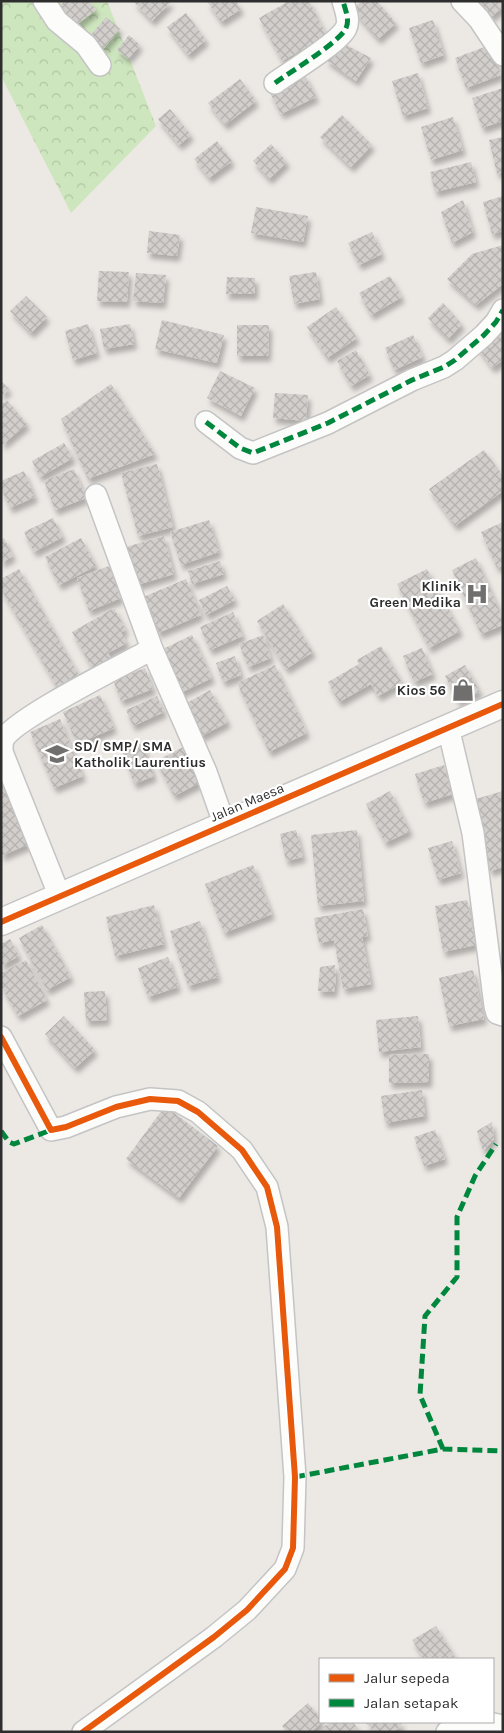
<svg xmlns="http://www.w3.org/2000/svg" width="504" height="1733" viewBox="0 0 504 1733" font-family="Karla,sans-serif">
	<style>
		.forest { fill: url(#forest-crowns) }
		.building { fill: url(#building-cross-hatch); filter: url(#shadow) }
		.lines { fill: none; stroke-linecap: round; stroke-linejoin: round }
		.minor-casing { stroke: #c5c4c5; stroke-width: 24 }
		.tertiary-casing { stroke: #c5c4c5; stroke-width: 29 }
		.minor { stroke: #fcfcfb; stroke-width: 21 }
		.tertiary { stroke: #fcfcfb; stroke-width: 26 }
		.quiet { stroke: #00873e; stroke-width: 5; stroke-dasharray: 10 5; stroke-linecap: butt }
		.cycleway-casing { stroke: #fff; stroke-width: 9 }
		.cycleway { stroke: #e8590c; stroke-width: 6 }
		.labels { text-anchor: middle; stroke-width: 4.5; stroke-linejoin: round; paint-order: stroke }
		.poi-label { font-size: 14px; font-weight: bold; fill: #2e2e2e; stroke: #fff; text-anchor: end }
		.street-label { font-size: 14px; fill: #2e2e2e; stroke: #fff }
	</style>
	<defs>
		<pattern id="forest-crowns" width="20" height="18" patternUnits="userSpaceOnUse" patternTransform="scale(1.25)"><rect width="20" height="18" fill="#cee6be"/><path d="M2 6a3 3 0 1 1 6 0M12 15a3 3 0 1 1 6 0" fill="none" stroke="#b1c6a4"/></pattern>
		<pattern id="building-cross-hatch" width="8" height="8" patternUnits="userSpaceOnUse" patternTransform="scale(1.25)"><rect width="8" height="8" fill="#d1cecb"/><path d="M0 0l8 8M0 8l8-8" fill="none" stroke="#b4b1af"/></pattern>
		<filter id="shadow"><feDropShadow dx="3" dy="5.5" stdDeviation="2.5" flood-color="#0004"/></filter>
	</defs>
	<rect width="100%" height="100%" fill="#ece8e4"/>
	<!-- forest -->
	<path class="forest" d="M1 1H107L156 126 71 213 1 76Z"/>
	<!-- building -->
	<path class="building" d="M65 1H89L96 10 75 26 59 6Z
		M133 1H170L171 2 152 21Z
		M207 1H236L241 9 221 22Z
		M289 1H309L327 36 282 61 259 18Z
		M362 1H377L396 23 378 39 352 9Z
		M477 1H503V7L491 17Z
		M186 13 206 40 188 55 167 27Z
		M106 17 120 29 104 48 90 36Z
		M433 20 444 55 421 63 409 28Z
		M129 35 140 45 128 59 117 50Z
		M337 40 371 58 356 81 326 60Z
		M490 45 501 75 466 88 455 58Z
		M418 73 428 108 403 116 392 81Z
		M305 75 316 97 281 114 270 93Z
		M240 79 256 101 225 125 208 103Z
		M503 88V121L482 128 472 98Z
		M170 109 191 135 179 145 158 119Z
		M342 115 372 145 351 167 320 137Z
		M453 117 463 150 431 160 421 127Z
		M503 137V172L497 174 489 140Z
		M217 141 232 161 209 178 194 159Z
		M271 144 287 162 269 179 253 161Z
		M471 162 476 182 435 192 430 172Z
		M503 196V231L492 234 483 202Z
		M463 200 473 232 452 243 441 212Z
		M256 207 308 216 303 242 251 233Z
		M149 231 180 235 177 256 147 253Z
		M372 232 382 254 359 265 348 243Z
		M503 245V284L476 305 447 279 472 254Z
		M99 271 129 272 127 302 97 301Z
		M316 272 320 299 294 304 289 276Z
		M136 273 166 275 163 303 133 301Z
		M390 276 402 297 371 315 359 293Z
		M227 277 255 278V294H226Z
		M26 296 47 317 31 333 10 311Z
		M443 303 462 324 448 339 428 318Z
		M336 307 357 338 327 358 307 327Z
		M162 320 224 335 217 363 155 349Z
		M88 324 97 353 73 360 65 331Z
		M130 324 134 344 104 349 100 329Z
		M503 324V360L492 368 475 344Z
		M237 325H269L268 356H237Z
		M413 335 423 357 394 370 385 348Z
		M356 350 370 375 351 386 337 361Z
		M220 371 255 388 241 416 207 398Z
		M1 381 9 389 1 396Z
		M111 384 155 454 88 479 61 419Z
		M275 393 308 395 306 421 273 418Z
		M7 400 27 424 2 445 1 405Z
		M64 443 73 458 40 477 32 461Z
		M484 450 503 476V491L455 526 429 489Z
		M157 464 173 527 138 536 121 473Z
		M74 469 86 498 55 510 44 481Z
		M24 471 35 497 10 508 1 488V481Z
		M53 518 63 537 34 552 24 532Z
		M209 520 219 552 181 565 170 532Z
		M503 522V566L497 568 481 532Z
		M164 536 174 574 137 585 126 547Z
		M4 538 13 556 1 563V540Z
		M81 538 96 566 59 585 45 557Z
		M476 558 503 618V625L481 634 452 570Z
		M220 561 224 574 192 584 188 571Z
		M109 566 121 598 89 611 77 578Z
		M19 569 81 679 59 691 1 589V579Z
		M427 569 460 631 429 648 397 584Z
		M186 579 201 615 158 633 143 597Z
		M227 586 235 600 206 615 199 600Z
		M283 604 313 652 286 669 257 621Z
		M114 608 126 630 121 632 127 643 108 653 116 667 97 677 72 632Z
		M233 612 243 636 210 650 200 627Z
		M192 635 212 678 178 694 159 651Z
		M263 635 271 658 248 667 239 644Z
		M381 646 402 683 378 696 371 684 339 702 328 682 359 664 357 660Z
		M422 648 433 674 414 682 403 656Z
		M235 656 241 675 223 682 216 663Z
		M275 665 307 733 269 752 237 683Z
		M465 665 480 692 458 702 445 676Z
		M145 668 153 689 121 701 113 680Z
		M210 690 228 722 200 737 183 705Z
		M100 695 114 728 77 744 63 712Z
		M157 696 164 712 133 726 126 710Z
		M60 719 83 776 54 788 30 732Z
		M142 743 154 776 134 784 122 750Z
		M185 746 203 781 174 796 156 761Z
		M444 765 453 794 424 803 415 774Z
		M1 781 29 844 1 856Z
		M390 791 410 831 385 843 366 804Z
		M503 791V867L490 871 469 801Z
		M296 830 303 857 286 861 280 834Z
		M357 830 364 901 318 906 311 835Z
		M452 841 461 873 438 880 428 848Z
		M253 865 272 914 224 933 205 884Z
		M467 900 476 945 443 952 435 906Z
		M154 905 164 944 115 956 106 917Z
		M363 909 368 936 362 937 371 984 343 989 334 940 319 943 314 918Z
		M200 921 218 977 188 986 170 931Z
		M42 925 71 977 47 990 19 938Z
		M10 939 19 956 1 966V944Z
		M168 957 178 987 148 997 138 968Z
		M26 960 47 1000 18 1016 1 986V973Z
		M335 965 336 979 334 992 318 991 320 967Z
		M473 970 484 1019 449 1026 439 978Z
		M105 991 107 1020 86 1021 84 992Z
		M64 1016 95 1050 75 1068 45 1034Z
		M418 1016 421 1047 379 1052 376 1020Z
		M429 1054V1082L389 1083V1055Z
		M422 1090 425 1116 385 1123 381 1096Z
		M165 1106 218 1146 179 1198 126 1159Z
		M492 1122 494 1139 483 1151 477 1131Z
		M435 1130 445 1159 424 1166 414 1137Z
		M436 1626 456 1659H424L412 1640Z
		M308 1703 320 1717V1722H322L311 1732H287L282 1726Z
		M331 1722H353L360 1732H323V1727Z
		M365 1722H402V1724L394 1732H375Z"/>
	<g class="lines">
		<defs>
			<path id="minor" d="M44 1 57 21 86 45 100 65
				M462 1 479 19 503 55
				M275 83C290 72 340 42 346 28 350 20 345 9 343 1
				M206 422 240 448 253 453 328 423 412 380 444 367 455 360 484 335 496 322 503 310
				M96 495 152 649 206 772 225 826
				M448 727 473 833 495 1006 497 1013 503 1015
				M60 897 2 752C2 748 2 743 3 740 13 719 127 663 152 649
				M1 1037 51 1130 66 1127 116 1107 150 1099 178 1101 198 1112 242 1150 267 1187 277 1227 295 1477 293 1548 285 1569 247 1610 214 1637 83 1732
				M484 1722 503 1726
				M447 1732 479 1722"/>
			<path id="tertiary" d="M1 922 503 704"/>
		</defs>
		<!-- minor casing -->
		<use href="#minor" class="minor-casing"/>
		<!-- tertiary casing -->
		<use href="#tertiary" class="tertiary-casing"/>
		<!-- minor -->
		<use href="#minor" class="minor"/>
		<!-- tertiary -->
		<use href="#tertiary" class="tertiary"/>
		<!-- quiet -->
		<path class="quiet" d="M275 83C290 72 340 42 346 28 350 20 345 9 343 1
			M206 422 240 448 253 453 328 423 412 380 444 367 455 360 484 335 496 322 503 310
			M1 1131 9 1142 14 1144 51 1130
			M443 1449 420 1395 425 1316 457 1277V1217L475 1176 496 1144
			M295 1477 443 1449 503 1451"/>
		<defs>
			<path id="cycleway" d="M1 922 503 704
				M1 1037 51 1130 66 1127 116 1107 150 1099 178 1101 198 1112 242 1150 267 1187 277 1227 295 1477 293 1548 285 1569 247 1610 214 1637 83 1732"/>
		</defs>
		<!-- cycleway casing -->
		<use href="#cycleway" class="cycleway-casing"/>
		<!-- cycleway -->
		<use href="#cycleway" class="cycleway"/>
	</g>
	<!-- icons -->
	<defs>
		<symbol id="hospital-bare" viewBox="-9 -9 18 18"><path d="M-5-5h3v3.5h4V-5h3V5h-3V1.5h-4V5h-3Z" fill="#706f6e" stroke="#fff" stroke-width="2.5" paint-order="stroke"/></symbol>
		<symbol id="shop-bare" viewBox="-9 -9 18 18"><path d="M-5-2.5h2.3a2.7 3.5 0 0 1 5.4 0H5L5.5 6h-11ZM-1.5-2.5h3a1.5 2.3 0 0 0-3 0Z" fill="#706f6e" stroke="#fff" stroke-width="2.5" paint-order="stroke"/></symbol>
		<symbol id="school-bare" viewBox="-9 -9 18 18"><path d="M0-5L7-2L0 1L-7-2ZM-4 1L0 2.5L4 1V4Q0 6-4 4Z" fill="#706f6e" stroke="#fff" stroke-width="2.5" paint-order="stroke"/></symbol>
	</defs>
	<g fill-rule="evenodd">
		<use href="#hospital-bare" x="461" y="578" width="32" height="32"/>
		<use href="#shop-bare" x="447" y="674" width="32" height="32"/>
		<use href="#school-bare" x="41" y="738" width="32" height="32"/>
	</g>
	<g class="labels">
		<!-- poi labels -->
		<g class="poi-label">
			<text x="461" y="591">Klinik<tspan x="461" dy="16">Green Medika</tspan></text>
			<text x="446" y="695">Kios 56</text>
			<text x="74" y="751" text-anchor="start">SD/ SMP/ SMA<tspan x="74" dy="16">Katholik Laurentius</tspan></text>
		</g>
		<!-- street labels -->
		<g class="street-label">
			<text transform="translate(247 802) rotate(-23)" y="5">Jalan Maesa</text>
		</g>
	</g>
	<!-- border -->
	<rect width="504" height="1733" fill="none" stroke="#2e2e2e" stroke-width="5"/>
	<!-- legend -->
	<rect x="319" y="1658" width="175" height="65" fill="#ffffff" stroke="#ababab"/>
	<rect x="329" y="1674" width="25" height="8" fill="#e8590c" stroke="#ababab"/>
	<text x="364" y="1683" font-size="15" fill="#2e2e2e">Jalur sepeda</text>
	<rect x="329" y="1699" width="25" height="8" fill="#00873e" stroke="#ababab"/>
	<text x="364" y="1708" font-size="15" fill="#2e2e2e">Jalan setapak</text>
</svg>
